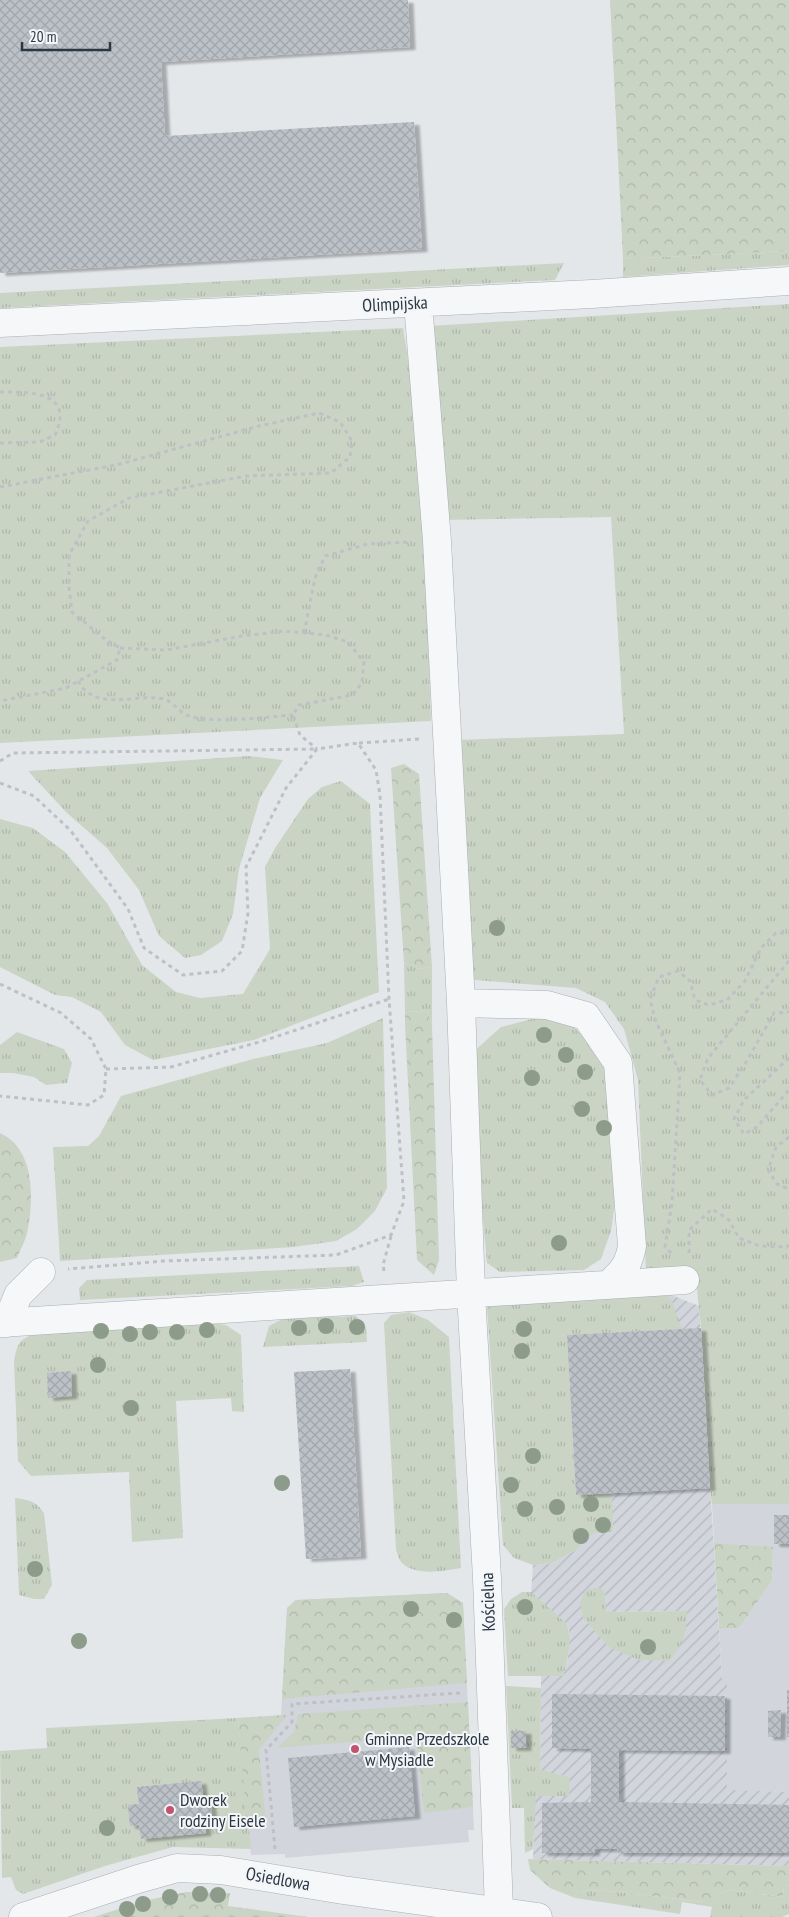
<svg xmlns="http://www.w3.org/2000/svg" width="789" height="1917" viewBox="0 0 789 1917" font-family="'PT Sans Narrow',sans-serif">
	<style>
		.built { fill: #d2d6dc }
		.industrial { fill: url(#industrial-furrows); fill-rule: evenodd }
		.grass { fill: url(#grass-tufts) }
		.forest { fill: url(#forest-crowns) }
		.building { fill: url(#building-cross-hatch); filter: url(#shadow) }
		.lines { fill: none; stroke-linecap: round; stroke-linejoin: round }
		.minor-casing { stroke: #a9aeb4; stroke-width: 29 }
		.path { stroke: #bdc1c6; stroke-width: 3; stroke-dasharray: 4 4; stroke-linecap: butt }
		.minor { stroke: #f6f7f9; stroke-width: 28 }
		.tree { fill: #8c9b8a }
		.poi-dot { fill: #c5536e; stroke: #f3f6f8; stroke-width: 2 }
		.labels { text-anchor: middle; stroke-width: 4; stroke-linejoin: round; paint-order: stroke }
		.street-label { font-size: 18px; fill: #2c3642; stroke: #f3f6f8 }
		.poi-label { font-size: 18px; fill: #2c3642; stroke: #f3f6f8; text-anchor: start }
	</style>
	<defs>
		<pattern id="industrial-furrows" width="10" height="10" patternUnits="userSpaceOnUse" patternTransform="scale(1.25)"><rect width="10" height="10" fill="#d2d6dc"/><path d="M-1 1l2-2M0 10L10 0M9 11l2-2" fill="none" stroke="#b4b8be"/></pattern>
		<pattern id="grass-tufts" width="24" height="20" patternUnits="userSpaceOnUse" patternTransform="scale(1.25)"><rect width="24" height="20" fill="#cad4c5"/><path d="M3 7l-1-3M5 7V3M7 7l1-3M15 17l-1-3M17 17v-4M19 17l1-3" fill="none" stroke="#aeb7aa"/></pattern>
		<pattern id="forest-crowns" width="20" height="18" patternUnits="userSpaceOnUse" patternTransform="scale(1.25)"><rect width="20" height="18" fill="#cad4c5"/><path d="M2 6a3 3 0 1 1 6 0M12 15a3 3 0 1 1 6 0" fill="none" stroke="#aeb7aa"/></pattern>
		<pattern id="building-cross-hatch" width="8" height="8" patternUnits="userSpaceOnUse" patternTransform="scale(1.25)"><rect width="8" height="8" fill="#bbc1c7"/><path d="M0 0l8 8M0 8l8-8" fill="none" stroke="#a1a6ac"/></pattern>
		<filter id="shadow"><feDropShadow dx="5.5" dy="3" stdDeviation="1" flood-color="#0004"/></filter>
	</defs>
	<rect width="100%" height="100%" fill="#e4e7ea"/>
	<!-- built -->
	<path class="built" d="M712 1504H789V1792L727 1791V1680H722L719 1629 739 1628 772 1581 773 1548 714 1543Z
		M447 1593 463 1603 474 1830H468L469 1842 285 1858V1854L251 1855 238 1718 281 1715 287 1608 296 1600Z"/>
	<!-- industrial -->
	<path class="industrial" d="M664 1292 699 1306 722 1680H727V1790L789 1792V1866L533 1859 535 1796H569V1777L540 1771 541 1676H563L568 1658 569 1631 567 1624 531 1593 533 1565 552 1563 576 1550 592 1534 613 1532 576 1495 567 1335 681 1329ZM605 1593 606 1612 686 1611 583 1618Z"/>
	<!-- grass -->
	<path class="grass" d="M789 251V265L623 277V259Z
		M564 263 555 280 0 308V293Z
		M789 304V1504H712L710 1488 701 1328 695 1270 646 1272 638 1080 624 1029 605 1002 576 988 487 981 475 980 468 975 456 740 624 734 611 517 444 520 430 326Z
		M403 328C425 457 426 590 431 721L0 743V347Z
		M249 756 283 760 260 798 239 869 233 914 222 941 201 955 185 958 159 936 139 890 107 848 67 813 28 771Z
		M341 781 370 804 379 992 254 1040 153 1060 125 1045 101 1012 72 997 55 995 0 967V819L33 828 65 852 107 903 142 965 176 992 200 998 243 994 270 949 265 867 275 848 308 799 322 787Z
		M404 963 420 969 432 967V1024L427 1011 405 1012Z
		M539 1017 574 1027 603 1058 612 1085 617 1189 611 1231 601 1259 584 1270 500 1272 487 1263 481 1198 472 1053 501 1027Z
		M383 1018 387 1188 375 1211 357 1229 336 1241 294 1247 60 1261 53 1147 88 1146 99 1136 121 1096 253 1059 327 1043Z
		M17 1032 64 1049 72 1063 67 1083 46 1085 34 1077 13 1073H0V1045Z
		M359 1266 364 1282 352 1286 80 1300 79 1288 87 1280Z
		M664 1292 672 1301 682 1329 567 1335 576 1495 612 1493 613 1532 592 1534 576 1550 552 1563 533 1565 514 1558 503 1545 487 1308 491 1302Z
		M409 1312 428 1320 449 1337 461 1568C443 1571 418 1576 403 1564 399 1561 398 1554 396 1550L384 1323 391 1315Z
		M356 1316 366 1327 367 1342 263 1347 269 1326 282 1319Z
		M203 1322 226 1325 241 1335 244 1412 232 1411 231 1398 176 1401 183 1538 132 1542 129 1472 31 1476 18 1461 14 1362C17 1342 20 1339 39 1332Z
		M15 1498C29 1500 36 1501 44 1513L52 1585 44 1599H34L19 1595Z
		M594 1588H601L605 1593 606 1612 687 1611C687 1634 683 1643 669 1661L639 1660 610 1648 583 1618 580 1603 585 1591Z
		M522 1592H531L567 1624C572 1641 568 1660 563 1676H508L504 1609 511 1599Z
		M506 1686 541 1688 540 1770 570 1777 569 1796H536L533 1849 525 1853 524 1808H512Z
		M238 1718 251 1849 173 1847 105 1866 23 1894 16 1890 11 1877 2 1878 0 1751 47 1748 46 1728Z
		M789 1885V1914L782 1917H710L712 1907 682 1902 680 1914 575 1898 577 1890 609 1891 703 1902 728 1890 783 1897 784 1886Z"/>
	<!-- forest -->
	<path class="forest" d="M610 0H789V251L623 259Z
		M404 764 419 774 432 967 420 969 404 963 391 768Z
		M427 1011 432 1024 439 1260 434 1275 417 1260 405 1024V1012Z
		M0 1133C34 1148 34 1196 28 1228 27 1238 21 1248 17 1258L0 1262Z
		M714 1543 773 1547 772 1581 739 1628 719 1629Z
		M447 1593 463 1603 467 1683 282 1699 287 1608 296 1600Z
		M468 1702 473 1807 424 1813 416 1737 277 1748 294 1732 298 1714Z
		M287 1715 259 1750 266 1823 247 1825 238 1718Z
		M528 1859 789 1866V1885L784 1886 783 1897 728 1890 704 1902 609 1891 577 1890 575 1898 550 1888 530 1870Z
		M186 1892 230 1893 228 1906 308 1917H94L143 1901Z"/>
	<!-- building -->
	<path class="building" d="M0 0H408L410 47 161 62 165 136 414 122 422 249 0 273Z
		M701 1328 710 1488 576 1495 567 1335Z
		M350 1369 361 1556 306 1559 294 1372Z
		M71 1371 72 1396 48 1398 47 1373Z
		M774 1515H789V1544H774Z
		M787 1690H789V1737H787Z
		M552 1694 725 1696V1751L619 1750V1802L789 1805V1853H618L617 1849H595L594 1853H542V1803L591 1802V1749L552 1748Z
		M781 1710 780 1737H768V1711Z
		M511 1731H526V1748H511Z
		M409 1747 415 1816 294 1827 288 1758Z
		M201 1781 203 1796 207 1795 210 1799 212 1815 209 1820H205L206 1833 141 1839 139 1825 130 1826 128 1805 139 1804 137 1787Z"/>
	<g class="lines">
		<defs>
			<path id="minor" d="M418 303 437 541 461 1003 471 1293 487 1578 499 1911
				M0 323 592 294 789 281
				M461 1003 547 1005 586 1016 618 1063 632 1246C629 1264 623 1272 609 1284
				M0 1323 685 1280
				M7 1323 18 1295 41 1272
				M23 1917 138 1879 177 1868 221 1870 343 1890 538 1917"/>
		</defs>
		<!-- minor casing -->
		<use href="#minor" class="minor-casing"/>
		<!-- path -->
		<path class="path" d="M0 392C30 392 75 391 55 435L40 442 0 443
			M0 487 120 464 259 426 319 413 340 422 352 441 350 457 331 473 246 476 129 498 88 521 69 555V587L72 612 106 640 120 648 117 660 66 688 0 701
			M304 633 315 578 325 556 368 544 410 542
			M120 648 166 650 242 636 285 631 326 635 348 642 364 662 362 683 352 695 299 705 293 715 300 735 317 749
			M78 681C96 713 135 693 164 699 174 702 180 713 189 716 214 724 265 717 293 715
			M359 743 420 739
			M0 761 13 753 317 749
			M0 783 34 796 71 831 128 909 144 948 183 975 222 971 242 951 248 913 246 867 286 788 317 749 358 743 376 770 380 795 389 999 404 1201 391 1235 336 1255 164 1261 68 1269
			M789 961 708 1058 700 1080 712 1095 729 1088 745 1064 774 1013 789 1012
			M0 984 61 1013 91 1039 106 1069 104 1095 88 1105 0 1096
			M789 1058 744 1100 734 1119 744 1134 757 1127 789 1090
			M106 1069 171 1067 266 1040 389 999
			M789 1137 776 1147 768 1170 777 1184 789 1189
			M671 1253 665 1247 672 1203 680 1073 655 1019 650 999 659 977 678 971 690 981 695 1000 709 1005 727 1000 745 981 761 948 776 933H789
			M689 1253V1230L712 1209 729 1220 739 1238 760 1246 787 1247 789 1245
			M384 1271 383 1265 391 1236
			M275 1849 266 1750 292 1722V1704L460 1693"/>
		<!-- minor -->
		<use href="#minor" class="minor"/>
	</g>
	<!-- trees -->
	<g class="tree">
		<circle cx="497" cy="928" r="8"/>
		<circle cx="544" cy="1035" r="8"/>
		<circle cx="566" cy="1055" r="8"/>
		<circle cx="585" cy="1072" r="8"/>
		<circle cx="532" cy="1078" r="8"/>
		<circle cx="582" cy="1109" r="8"/>
		<circle cx="604" cy="1128" r="8"/>
		<circle cx="559" cy="1243" r="8"/>
		<circle cx="326" cy="1326" r="8"/>
		<circle cx="357" cy="1327" r="8"/>
		<circle cx="299" cy="1328" r="8"/>
		<circle cx="524" cy="1329" r="8"/>
		<circle cx="207" cy="1330" r="8"/>
		<circle cx="101" cy="1331" r="8"/>
		<circle cx="150" cy="1332" r="8"/>
		<circle cx="177" cy="1332" r="8"/>
		<circle cx="130" cy="1334" r="8"/>
		<circle cx="522" cy="1351" r="8"/>
		<circle cx="98" cy="1365" r="8"/>
		<circle cx="131" cy="1408" r="8"/>
		<circle cx="533" cy="1456" r="8"/>
		<circle cx="282" cy="1483" r="8"/>
		<circle cx="511" cy="1485" r="8"/>
		<circle cx="591" cy="1504" r="8"/>
		<circle cx="557" cy="1507" r="8"/>
		<circle cx="525" cy="1509" r="8"/>
		<circle cx="603" cy="1525" r="8"/>
		<circle cx="581" cy="1536" r="8"/>
		<circle cx="35" cy="1569" r="8"/>
		<circle cx="525" cy="1607" r="8"/>
		<circle cx="411" cy="1609" r="8"/>
		<circle cx="454" cy="1620" r="8"/>
		<circle cx="79" cy="1641" r="8"/>
		<circle cx="648" cy="1647" r="8"/>
		<circle cx="107" cy="1828" r="8"/>
		<circle cx="200" cy="1894" r="8"/>
		<circle cx="218" cy="1895" r="8"/>
		<circle cx="170" cy="1897" r="8"/>
		<circle cx="143" cy="1904" r="8"/>
		<circle cx="127" cy="1909" r="8"/>
	</g>
	<!-- markers -->
	<g class="poi-dot">
		<circle cx="355" cy="1749" r="5"/>
		<circle cx="170" cy="1810" r="5"/>
	</g>
	<g class="labels">
		<!-- street labels -->
		<g class="street-label">
			<text transform="translate(395 304) rotate(-3)" y="6">Olimpijska</text>
			<text transform="translate(488 1602) rotate(-92)" y="6">Kościelna</text>
			<text transform="translate(278 1879) rotate(10)" y="6">Osiedlowa</text>
		</g>
		<!-- poi labels -->
		<g class="poi-label">
			<text x="365" y="1745">Gminne Przedszkole<tspan x="365" dy="21">w Mysiadle</tspan></text>
			<text x="180" y="1806">Dworek<tspan x="180" dy="21">rodziny Eisele</tspan></text>
		</g>
	</g>
	<!-- scale -->
	<path d="M22 42v8h88v-8" fill="none" stroke="#2c3642" stroke-width="2.5"/>
	<text x="30" y="42" font-size="15" fill="#2c3642" stroke="#f3f6f8" stroke-width="4" paint-order="stroke">20 m</text>
</svg>
